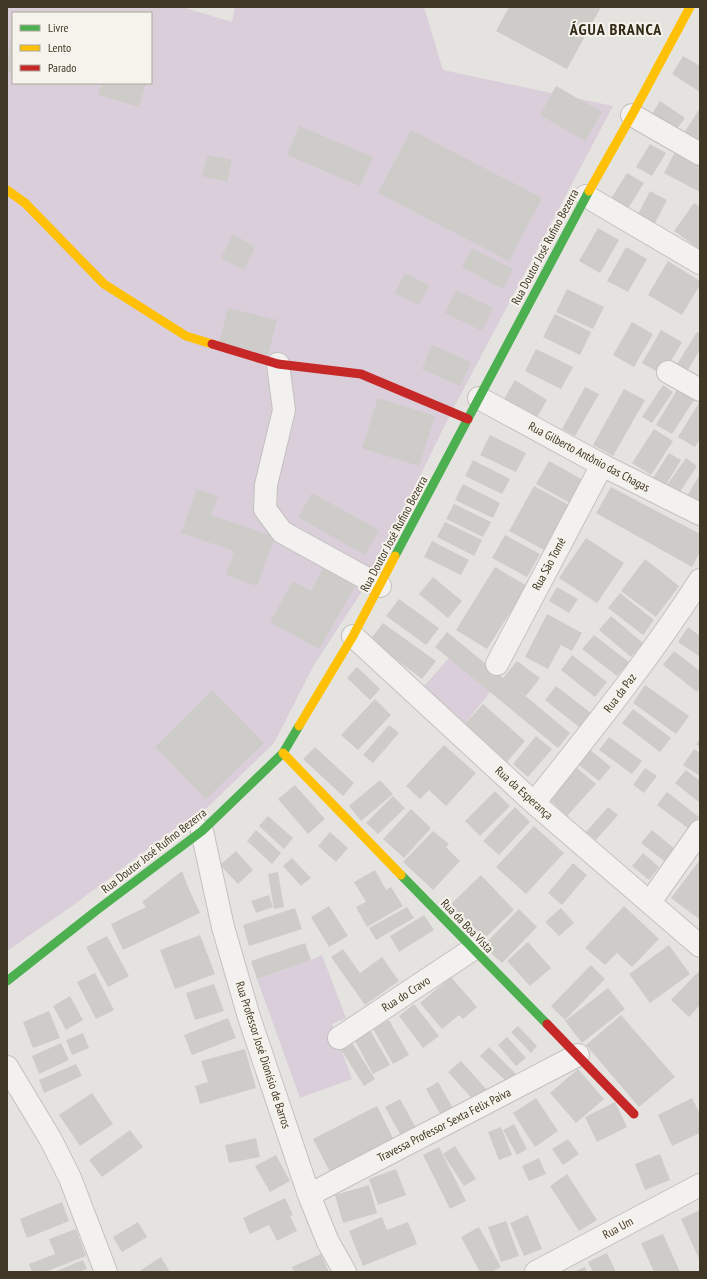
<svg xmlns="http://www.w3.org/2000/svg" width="707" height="1279" viewBox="0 0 707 1279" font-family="'PT Sans Narrow',sans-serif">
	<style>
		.green { fill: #d9ced9; fill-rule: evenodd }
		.building { fill: #ceccc8 }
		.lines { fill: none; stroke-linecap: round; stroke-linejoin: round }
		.street-casing { stroke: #c3c1be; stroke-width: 24 }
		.street { stroke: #f2f1ef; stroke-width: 22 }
		.fast { stroke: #4caf50; stroke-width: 9 }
		.slow { stroke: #ffc107; stroke-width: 9 }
		.jam { stroke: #c62828; stroke-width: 9 }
		.labels { text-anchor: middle; stroke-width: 4; stroke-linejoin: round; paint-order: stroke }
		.street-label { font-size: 12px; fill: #403825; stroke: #f6f2ec }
		.district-label { font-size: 16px; font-weight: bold; letter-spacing: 1px; fill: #312a17; stroke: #f6f2ec }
	</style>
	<rect width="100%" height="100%" fill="#e5e3e0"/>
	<!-- green -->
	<path class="green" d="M7 7H182L232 22 235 7H424L443 70 613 106 451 413 366 585 314 665 274 743 208 807 170 832 75 904 7 951ZM13 13H151V83H13Z
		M449 658 490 692 465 724 424 686Z
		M322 955 346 1018 332 1024 352 1079 300 1098 257 979 311 960Z"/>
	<!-- building -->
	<path class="building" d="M509 7H601L567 69 496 31Z
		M11 38 13 39V73L7 72V62Z
		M683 56 700 66V92L672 74Z
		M102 83H146L139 107 98 95Z
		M556 86 602 112 585 141 540 115Z
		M660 101 685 118 676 130 652 114Z
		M700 108V137L697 141 684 133Z
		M299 126 373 157 360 186 287 155Z
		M411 130 542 198 509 261 378 193Z
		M650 144 666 153 652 176 636 167Z
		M675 152 700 165V192L664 173Z
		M208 155 232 160 227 182 202 176Z
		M627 173 644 183 627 210 610 200Z
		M650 191 667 200 654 225 637 216Z
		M694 203 700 207 699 249 674 231Z
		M598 228 619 240 600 273 579 261Z
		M233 234 255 247 244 270 221 258Z
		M626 247 647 259 628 292 607 281Z
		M472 248 513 269 503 289 462 267Z
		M668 261 700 281V285L682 315 648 295Z
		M405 273 429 285 419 305 395 293Z
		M567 289 604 307 593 329 556 312Z
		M456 290 493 308 482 331 445 313Z
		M228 308 277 320 268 355 219 343Z
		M555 314 591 332 580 355 543 337Z
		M632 322 653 334 634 367 613 355Z
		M661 330 682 342 663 375 642 363Z
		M697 332 700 334V350L686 373 676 366Z
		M432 345 471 362 460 386 422 369Z
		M536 349 573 367 561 389 525 371Z
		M515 380 547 400 536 419 504 399Z
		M663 385 673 392 652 423 642 417Z
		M585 387 599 394 575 436 562 429Z
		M624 389 645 400 613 456 593 445Z
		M677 390 694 400 672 434 656 425Z
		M378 398 435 416 419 466 362 448Z
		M700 401V439L695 447 678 437Z
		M654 429 673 441 651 475 632 463Z
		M490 435 526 453 516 472 480 455Z
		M669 453 681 460 666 485 653 478Z
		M686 458 697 466 679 493 667 485Z
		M473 460 510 479 502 494 465 476Z
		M549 461 583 480 570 503 536 484Z
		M700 474V502L686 498Z
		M463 484 500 503 493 518 455 500Z
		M534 486 569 505 544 550 509 531Z
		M611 487 700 534V552L692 567 596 513Z
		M197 489 218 496 211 515 275 537 257 586 226 575 234 551 181 533Z
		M312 493 379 530 365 555 298 517Z
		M454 504 491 522 483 537 446 519Z
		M445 522 482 540 474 556 437 537Z
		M505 535 540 554 527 577 492 558Z
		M586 538 624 563 597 603 559 578Z
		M432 541 469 560 461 575 424 557Z
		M645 559 679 586 656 617 621 591Z
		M324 567 356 585 319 649 270 622 293 581 311 591Z
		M495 567 527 586 487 649 456 630Z
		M433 577 462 601 448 618 419 594Z
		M557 587 578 599 569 613 549 601Z
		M620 593 654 620 643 635 608 608Z
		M399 599 439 628 426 645 386 616Z
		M547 614 582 633 572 651 561 645 548 669 525 657Z
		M611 616 643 643 631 657 599 630Z
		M383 623 436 661 422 679 370 640Z
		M688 627 700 636V657L678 642Z
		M447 632 503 678 517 661 540 678 526 696 511 684 570 733 558 748 435 647Z
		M594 635 629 662 617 676 582 649Z
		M674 651 700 671V688L697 692 663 665Z
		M572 655 607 682 595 697 561 670Z
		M357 667 380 689 370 700 347 678Z
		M645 685 689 716 676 734 633 703Z
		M556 686 591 713 579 727 545 700Z
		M212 690 264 743 206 799 155 747Z
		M375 699 391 715 358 750 341 735Z
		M483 704 525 741 507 762 465 724Z
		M633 709 671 738 660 752 622 723Z
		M389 725 399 733 373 763 363 755Z
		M536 736 552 749 528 777 513 764Z
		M609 737 642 761 632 774 599 750Z
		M700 739V747L696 744Z
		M444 745 476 773 446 806 429 790 420 799 406 786Z
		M315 747 354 783 343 796 303 759Z
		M588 748 611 767 599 781 576 763Z
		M694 749 700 753V776L683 765Z
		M577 768 596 784 567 816 549 799Z
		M645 768 657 776 644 793 633 785Z
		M686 770 700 781V803L675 783Z
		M380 780 393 794 361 821 349 806Z
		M295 785 325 819 308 834 278 799Z
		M495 791 510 806 480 836 465 821Z
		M667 792 699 817 689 829 657 805Z
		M393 796 405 808 378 834 366 823Z
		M515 807 530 822 499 855 483 841Z
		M608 807 618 815 596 840 586 832Z
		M411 809 431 828 404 858 383 839Z
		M268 816 293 838 284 849 259 826Z
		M534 826 564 853 526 894 496 867Z
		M256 830 281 853 272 864 247 841Z
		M652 830 675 849 664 861 641 843Z
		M433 831 449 844 446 847 460 861 433 890 403 862Z
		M330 832 348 848 336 862 318 846Z
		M236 851 253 870 238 884 220 865Z
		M643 853 659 867 649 880 632 866Z
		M292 858 311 878 301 886 283 866Z
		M700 860V918L699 919 671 898Z
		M573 863 587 875 562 905 548 893Z
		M375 870 386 890 391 887 403 906 367 927 356 907 366 902 354 882Z
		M182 871 188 887 200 913 123 950 111 924 146 907 142 902Z
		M278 872 284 907 274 909 268 874Z
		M481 875 514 910 484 939 450 905Z
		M269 895 273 907 256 913 251 901Z
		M329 906 348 936 329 947 311 917Z
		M624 906 659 939 632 967 617 953 605 965 585 948Z
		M407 907 414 918 376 940 369 928Z
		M295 908 302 929 249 946 243 925Z
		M561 908 574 923 559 936 545 922Z
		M519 909 537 927 502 963 483 946Z
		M424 915 434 930 399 952 390 936Z
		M200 935 215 974 175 989 160 950Z
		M107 936 129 976 108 987 86 947Z
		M528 942 551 968 530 986 507 961Z
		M305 943 311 960 257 979 251 961Z
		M669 945 690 974 650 1003 629 974Z
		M343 949 360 973 382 957 399 981 365 1005 331 957Z
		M591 965 605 979 565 1020 551 1006Z
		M700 970V1005L689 1017 671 1000Z
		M95 973 114 1010 96 1019 77 982Z
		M451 977 477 1007 463 1019 459 1015 442 1029 420 1003Z
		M214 984 224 1011 195 1020 186 993Z
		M608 988 625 1009 582 1043 565 1021Z
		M70 996 83 1020 66 1030 53 1006Z
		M414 1004 439 1036 423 1048 399 1016Z
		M49 1011 60 1038 33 1048 23 1022Z
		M621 1015 675 1077 639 1107 586 1045Z
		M228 1018 236 1038 192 1055 184 1035Z
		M389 1020 409 1055 393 1064 373 1029Z
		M518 1026 537 1046 531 1053 511 1032Z
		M370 1030 390 1065 373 1074 354 1039Z
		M83 1033 89 1048 72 1055 66 1040Z
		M507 1037 526 1058 516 1066 498 1045Z
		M351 1041 375 1079 364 1086 340 1048Z
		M61 1043 69 1060 39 1074 32 1056Z
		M489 1047 516 1074 508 1083 480 1056Z
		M245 1049 256 1088 200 1104 195 1086 208 1082 201 1061Z
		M461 1061 488 1091 475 1102 448 1072Z
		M76 1064 82 1076 44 1093 39 1080Z
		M578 1069 604 1099 576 1123 550 1093Z
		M438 1082 454 1110 442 1117 426 1089Z
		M92 1093 113 1124 80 1146 59 1115Z
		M536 1098 558 1131 535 1147 513 1113Z
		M692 1098 700 1114V1133L672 1146 658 1115Z
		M400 1099 416 1128 401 1136 385 1107Z
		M615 1102 627 1127 597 1142 585 1117Z
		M377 1106 394 1140 330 1172 313 1139Z
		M514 1124 527 1149 517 1155 503 1130Z
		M501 1127 512 1155 499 1160 488 1132Z
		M130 1130 143 1147 102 1177 89 1160Z
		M256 1138 260 1157 229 1163 225 1145Z
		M568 1139 579 1154 563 1165 552 1149Z
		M455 1146 476 1179 464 1186 443 1154Z
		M439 1147 466 1201 450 1209 423 1155Z
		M660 1154 670 1180 645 1190 635 1164Z
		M276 1155 290 1181 270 1192 255 1166Z
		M539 1158 546 1174 529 1181 522 1166Z
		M396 1169 406 1195 378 1205 369 1179Z
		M567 1174 597 1220 579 1231 550 1186Z
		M369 1185 377 1213 343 1223 335 1195Z
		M285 1198 293 1215 290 1216 297 1231 277 1241 269 1225 250 1234 243 1218Z
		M62 1202 69 1221 27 1238 20 1219Z
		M700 1210V1261L681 1219Z
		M528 1215 542 1249 524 1256 510 1223Z
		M382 1217 387 1230 408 1222 417 1244 363 1266 349 1231Z
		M506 1221 519 1256 501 1262 488 1227Z
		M138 1222 147 1237 122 1252 113 1237Z
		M479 1227 501 1267 491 1272H480L461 1237Z
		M76 1229 86 1256 45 1272H32L29 1264 55 1254 49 1239Z
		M663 1234 680 1272H654L641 1243Z
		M607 1253 616 1272H593L588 1262Z
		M321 1254 329 1272H294L292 1267Z
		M161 1257 170 1272H138Z
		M83 1260 87 1269 79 1272H54Z
		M585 1267 587 1272H573Z"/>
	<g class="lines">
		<defs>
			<path id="street" d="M632 115 700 154
				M586 196 700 263
				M278 364 284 410 266 485 265 509 282 532 380 586
				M668 372 700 390
				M479 398 602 465 700 514
				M353 636 534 803 700 946
				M497 664 602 465
				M534 803C592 730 650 658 700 580
				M202 831 223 927 249 1017 309 1195 328 1242 345 1272
				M650 902 700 831
				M339 1038 473 949
				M7 1067 51 1140 70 1178 106 1272
				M309 1195 578 1055
				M536 1272 700 1185"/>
		</defs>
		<!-- street casing -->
		<use href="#street" class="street-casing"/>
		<!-- street -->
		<use href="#street" class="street"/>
		<!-- fast -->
		<path class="fast" d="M395 556 589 191
			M401 875 547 1024
			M7 981 97 910 202 831 283 753 299 726"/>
		<!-- slow -->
		<path class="slow" d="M7 190 25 203 104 284 186 336 212 344
			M589 191 632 115 690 7
			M299 726 353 636 395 556
			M283 753 401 875"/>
		<!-- jam -->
		<path class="jam" d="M212 344 278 364 361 374 468 419
			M547 1024 634 1114"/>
	</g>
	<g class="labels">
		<!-- street labels -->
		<g class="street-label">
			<text transform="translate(545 247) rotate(-62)" y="4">Rua Doutor José Rufino Bezerra</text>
			<text transform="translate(589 457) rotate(28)" y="4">Rua Gilberto Antônio das Chagas</text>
			<text transform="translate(394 534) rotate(-62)" y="4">Rua Doutor José Rufino Bezerra</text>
			<text transform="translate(549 564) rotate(-62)" y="4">Rua São Tomé</text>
			<text transform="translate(620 693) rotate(-53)" y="4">Rua da Paz</text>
			<text transform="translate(524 793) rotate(42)" y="4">Rua da Esperança</text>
			<text transform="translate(154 851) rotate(-38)" y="4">Rua Doutor José Rufino Bezerra</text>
			<text transform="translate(467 926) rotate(46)" y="4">Rua da Boa Vista</text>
			<text transform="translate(406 994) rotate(-33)" y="4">Rua do Cravo</text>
			<text transform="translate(263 1055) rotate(72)" y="4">Rua Professor José Dionísio de Barros</text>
			<text transform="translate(444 1125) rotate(-27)" y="4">Travessa Professor Sexta Felix Paiva</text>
			<text transform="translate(618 1228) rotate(-28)" y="4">Rua Um</text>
		</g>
		<!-- district labels -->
		<g class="district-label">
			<text x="616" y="35">ÁGUA BRANCA</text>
		</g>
	</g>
	<!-- border -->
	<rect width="707" height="1279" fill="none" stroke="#403825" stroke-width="16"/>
	<!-- legend -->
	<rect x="12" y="12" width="140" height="72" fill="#f6f2ec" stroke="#ada89c"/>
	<rect x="20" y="25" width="20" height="6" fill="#4caf50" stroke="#ada89c"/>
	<text x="48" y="32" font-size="12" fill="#403825">Livre</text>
	<rect x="20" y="45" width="20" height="6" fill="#ffc107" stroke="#ada89c"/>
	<text x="48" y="52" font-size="12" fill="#403825">Lento</text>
	<rect x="20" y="65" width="20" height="6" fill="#c62828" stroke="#ada89c"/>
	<text x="48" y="72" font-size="12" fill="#403825">Parado</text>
</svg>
